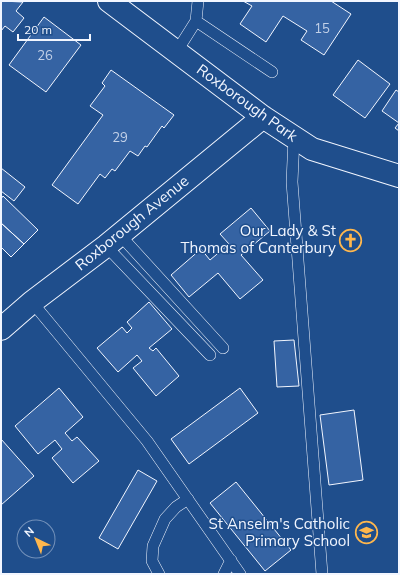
<svg xmlns="http://www.w3.org/2000/svg" width="400" height="575" viewBox="0 0 400 575" font-family="Mulish,sans-serif">
	<style>
		.building { fill: #3563a3; stroke: #f2f6ff }
		.lines { fill: none; stroke-linecap: round; stroke-linejoin: round }
		.lane-casing { stroke: #f2f6ff; stroke-width: 12 }
		.street-casing { stroke: #f2f6ff; stroke-width: 24 }
		.lane { stroke: #1f4e8c; stroke-width: 11 }
		.street { stroke: #1f4e8c; stroke-width: 22 }
		.labels { text-anchor: middle; stroke-width: 3; stroke-linejoin: round; paint-order: stroke }
		.number-label { font-size: 13px; fill: #c3d1e8 }
		.street-label { font-size: 15px; fill: #f2f6ff; stroke: #1f4e8c }
		.poi-label { font-size: 15px; fill: #f2f6ff; stroke: #1f4e8c; text-anchor: end }
	</style>
	<rect width="100%" height="100%" fill="#1f4e8c"/>
	<!-- building -->
	<path class="building" d="M1 1 23 2 16 11 24 18 13 32 5 26 1 31Z
		M243 1H331L351 14 324 55 301 40 307 31 283 16 266 42 240 24 252 6Z
		M44 17 81 45 46 92 9 65Z
		M358 60 390 84 365 118 333 95Z
		M111 70 174 115 164 128 162 126 147 147 145 146 138 156 130 151 115 171 112 169 105 178 100 174 78 204 52 185 103 115 90 106 105 86 102 83Z
		M396 90 399 92V131L395 128 399 123 382 111Z
		M1 168 25 187 14 201 1 191Z
		M3 196 38 230 24 244 1 223V199Z
		M251 208 270 231 241 255 263 280 240 299 218 273 189 297 171 275 201 249 210 260 229 244 220 234Z
		M1 223 24 244 11 257 1 247Z
		M149 302 172 329 149 348 153 351 156 348 179 376 156 396 133 368 142 361 137 355 118 372 97 348 122 327 127 333 132 328 127 322Z
		M294 340 299 386 277 387 274 341Z
		M59 388 83 417 65 433 72 441 77 437 99 461 73 483 52 458 62 449 55 440 38 454 15 426Z
		M240 388 258 413 189 464 171 439Z
		M354 410 363 480 329 485 320 415Z
		M1 439 34 476 1 505Z
		M138 470 157 481 118 549 99 538Z
		M236 482 291 550 265 571 210 503Z"/>
	<g class="lines">
		<defs>
			<path id="lane" d="M196 21 272 72
				M177 51 196 21 198 1
				M294 138 292 182 322 574
				M120 235 223 348
				M106 246 210 355
				M32 302 147 441 240 574
				M159 574 152 561 153 546 165 519 176 507 188 499
				M224 574 231 560"/>
			<path id="street" d="M109 1 263 117 312 149 399 176
				M1 329 32 302 106 246 263 117"/>
		</defs>
		<!-- lane casing -->
		<use href="#lane" class="lane-casing"/>
		<!-- street casing -->
		<use href="#street" class="street-casing"/>
		<!-- lane -->
		<use href="#lane" class="lane"/>
		<!-- street -->
		<use href="#street" class="street"/>
	</g>
	<!-- icons -->
	<defs>
		<symbol id="church-ring" viewBox="-11 -11 22 22"><circle r="9.5" fill="#1f4e8c" stroke="#ffb74d" stroke-width="1.5"/><path d="M-1.2-6h2.4v3.5h3.3v2.4h-3.3V6h-2.4V-.1h-3.3v-2.4h3.3Z" fill="#ffb74d"/></symbol>
		<symbol id="school-ring" viewBox="-11 -11 22 22"><circle r="9.5" fill="#1f4e8c" stroke="#ffb74d" stroke-width="1.5"/><path d="M0-5L7-2L0 1L-7-2ZM-4 1L0 2.5L4 1V4Q0 6-4 4Z" fill="#ffb74d"/></symbol>
	</defs>
	<g fill-rule="evenodd">
		<use href="#church-ring" x="338" y="228" width="25" height="25"/>
		<use href="#school-ring" x="354" y="520" width="25" height="25"/>
	</g>
	<g class="labels">
		<!-- number labels -->
		<g class="number-label">
			<text x="322" y="33">15</text>
			<text x="45" y="60">26</text>
			<text x="120" y="142">29</text>
		</g>
		<!-- street labels -->
		<g class="street-label">
			<text transform="translate(247 103) rotate(36)" y="5">Roxborough Park</text>
			<text transform="translate(132 223) rotate(-39)" y="5">Roxborough Avenue</text>
		</g>
		<!-- poi labels -->
		<g class="poi-label">
			<text x="336" y="236">Our Lady &amp; St<tspan x="336" dy="17">Thomas of Canterbury</tspan></text>
			<text x="350" y="529">St Anselm's Catholic<tspan x="350" dy="17">Primary School</tspan></text>
		</g>
	</g>
	<!-- border -->
	<rect width="400" height="575" fill="none" stroke="#f2f6ff" stroke-width="4"/>
	<!-- north arrow -->
	<g transform="translate(36 539) rotate(317)"><circle r="19" fill="#1f4e8c" stroke="#7391ba"/>
	<path d="M0-3L7 15L0 10L-7 15Z" fill="#ffb74d"/>
	<text y="-6" font-size="11" font-weight="bold" text-anchor="middle" fill="#f2f6ff">N</text>
	</g>
	<!-- scale -->
	<path d="M18 34v6h72v-6" fill="none" stroke="#f2f6ff" stroke-width="2"/>
	<text x="24" y="34" font-size="12" fill="#f2f6ff" stroke="#1f4e8c" stroke-width="3" paint-order="stroke">20 m</text>
</svg>
